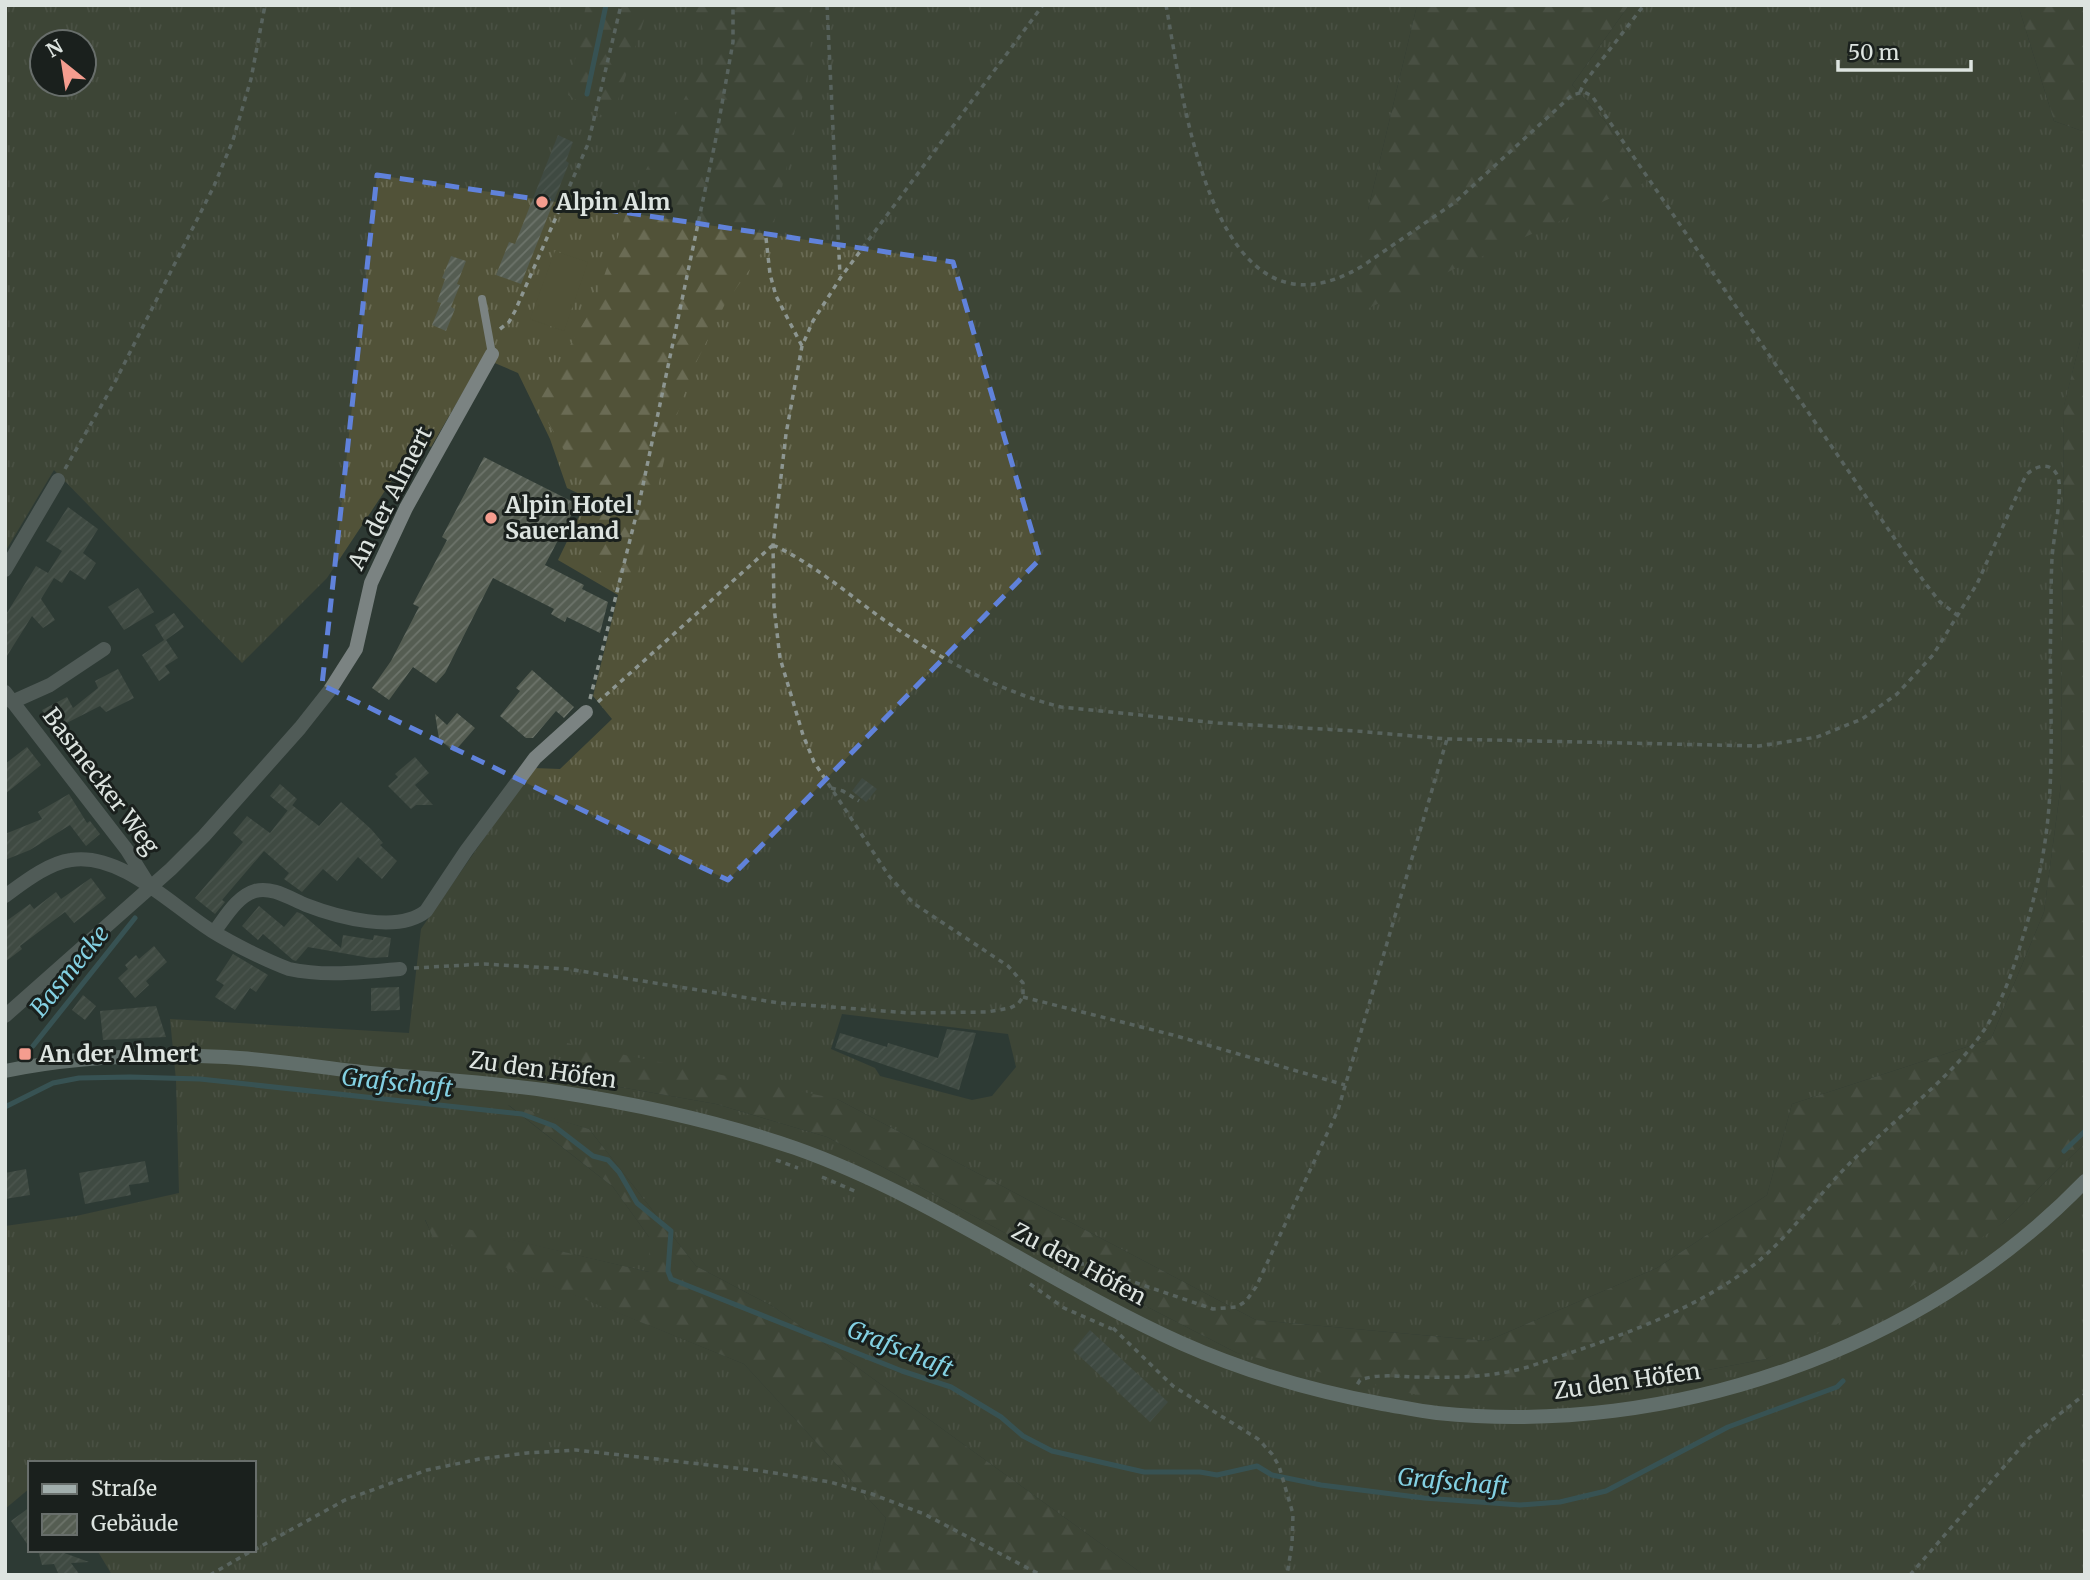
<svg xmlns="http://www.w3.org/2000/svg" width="2090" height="1580" viewBox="0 0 2090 1580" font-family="Merriweather,serif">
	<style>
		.grass { fill: url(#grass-tufts); fill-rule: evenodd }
		.forest { fill: url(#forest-firs) }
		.park { fill: #515238 }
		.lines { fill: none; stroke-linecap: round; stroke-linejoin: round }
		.stream { stroke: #447079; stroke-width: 5 }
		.building { fill: url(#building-hatch) }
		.path { stroke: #8d9691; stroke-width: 3.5; stroke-dasharray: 5 5; stroke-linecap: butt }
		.lane { stroke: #7b8382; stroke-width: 8 }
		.street { stroke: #7b8382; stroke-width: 14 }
		.secondary { stroke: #a1aeac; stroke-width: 14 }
		.marked { fill: none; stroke: #6082db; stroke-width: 5; stroke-dasharray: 14 9; stroke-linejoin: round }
		.poi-dot { fill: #f59d8f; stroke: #1a201d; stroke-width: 2.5 }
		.labels { text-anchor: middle; stroke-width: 6; stroke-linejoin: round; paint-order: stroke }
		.poi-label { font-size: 23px; font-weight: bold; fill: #dde4e0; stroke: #1a201d; text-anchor: start }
		.street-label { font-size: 23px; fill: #dde4e0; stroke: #1a201d }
		.water-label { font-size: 24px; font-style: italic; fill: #83d0e2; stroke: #1a201d }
	</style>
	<defs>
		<pattern id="grass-tufts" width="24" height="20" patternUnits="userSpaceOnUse" patternTransform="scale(1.75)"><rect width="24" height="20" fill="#515238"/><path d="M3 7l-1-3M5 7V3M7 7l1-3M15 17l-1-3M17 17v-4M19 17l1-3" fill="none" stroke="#6a6b54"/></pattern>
		<pattern id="forest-firs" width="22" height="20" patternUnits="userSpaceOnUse" patternTransform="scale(1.75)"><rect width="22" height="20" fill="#515238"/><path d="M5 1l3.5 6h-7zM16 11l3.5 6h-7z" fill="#6a6b54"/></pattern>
		<pattern id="building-hatch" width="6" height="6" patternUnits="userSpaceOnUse" patternTransform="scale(1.75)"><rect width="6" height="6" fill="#555d52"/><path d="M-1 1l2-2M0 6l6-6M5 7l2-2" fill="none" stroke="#6d746b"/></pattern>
	</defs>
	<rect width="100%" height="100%" fill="#2e3a34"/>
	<!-- grass -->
	<path class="grass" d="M5 5H1417L1368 210 1645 181 1605 121 1572 85 1629 5H2018L2054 121 2085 132V322L2064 406 2061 784 2044 912 1991 1039 1792 1104 1767 1195 1657 1268 1487 1341 1256 1320 837 1099 563 1077 716 1104 827 1137 1029 1246 1237 1353 1570 1396 1766 1359 2003 1223 2085 1143V1575H1144L774 1307 696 1266 589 1129 508 1105 613 1187 649 1237V1272L425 1220 433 1237 744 1364 886 1518 872 1575H112L97 1550H254V1463H30V1488L5 1509V1226L76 1216 179 1193 176 1080 170 1019 409 1033 421 929 533 768 560 769 612 719 593 696 618 595 558 560 588 498 567 488 550 439 518 373 483 358 431 447 418 441 327 578 242 663 54 470 5 552ZM42 42H84V84H42ZM842 1014 1008 1034 1016 1067 992 1096 972 1100 880 1076 875 1068 831 1049Z"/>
	<!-- forest -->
	<path class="forest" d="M586 5H649L611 121 568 95Z
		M679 5H809L811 59 770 241 725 304 693 369 670 435 634 591C606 579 593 568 579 541L594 511 596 493 575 469 536 402 593 307 634 192 711 49 695 9Z
		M1417 5H1629L1572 85 1605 121 1646 182 1351 316 1368 210Z
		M2018 5H2085V132L2054 121Z
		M2085 322V1143L2003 1223 1906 1290 1766 1359 1570 1396 1435 1399 1237 1353 1029 1246 827 1137 716 1104 563 1077 567 1043 837 1099 1256 1320 1487 1341 1657 1268 1767 1195 1792 1104 1991 1039 2044 912 2061 784 2064 405Z
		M506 1103 589 1129 696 1266 774 1307 1144 1575H872L886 1518 744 1364 433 1238 425 1219 649 1272V1237L613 1187Z"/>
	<!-- park -->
	<path class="park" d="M555 251 588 262 564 331 530 319Z"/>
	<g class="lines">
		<!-- stream -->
		<path class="stream" d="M587 94 606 5
			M33 1046 135 918
			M5 1107 53 1083 79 1078 130 1077 200 1079 522 1114 554 1126 593 1156 608 1160 619 1172 637 1203 671 1231 668 1271 671 1279 902 1371 951 1387 1001 1417 1023 1436 1052 1451 1144 1472H1200L1217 1475 1257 1466 1272 1475 1321 1485 1424 1498 1520 1505 1560 1502 1606 1491 1728 1427 1837 1387 1843 1381
			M2064 1151 2085 1131"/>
	</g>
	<!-- building -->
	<path class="building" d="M558 135 573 142 566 161 569 163 521 284 496 275 509 242 515 244Z
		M451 256 466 261 457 284 460 285 451 307 455 309 446 331 432 325 441 303 437 302 445 279 442 278Z
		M484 457 577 504 545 565 584 585 582 589 608 602 600 633 567 617 565 622 551 614 554 609 493 578 445 673 436 683 413 667 389 700 372 688 391 661 419 607 413 604 447 540 442 537Z
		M68 507 98 529 83 553 96 563 85 580 70 570 62 583 54 578 41 599 55 620 43 628 32 616 5 659V616L36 566 48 573 62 551 46 541Z
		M138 588 154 612 124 630 108 607Z
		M174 613 184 627 166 640 178 658 165 666 170 673 159 681 142 655 164 640 155 625Z
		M118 669 134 698 106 712 100 706 53 730 42 710 67 697 73 708 98 688 95 681Z
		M532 670 574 707 564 718 556 711 533 738H526L500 716 520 691 516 688Z
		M457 713 475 728 454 752 439 739 435 714 447 725Z
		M27 747 41 765 5 794V764Z
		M415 757 429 773 415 785 433 805H416L411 809 388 786 398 777 395 774Z
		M862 778 877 789 866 802 852 791Z
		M280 784 297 799 288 811 270 796Z
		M69 794 87 823 90 821 100 834 86 846 70 825 30 850 5 860V834L42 819 38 812Z
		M341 802 371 829 383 843 380 845 397 861 382 879 358 857 337 881 323 869 302 892 284 879 289 873 264 851 222 900 225 902 215 914 195 898 243 842 233 833 247 816 270 833 292 805 319 826Z
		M91 878 106 898 74 923 65 912 20 946 22 949 5 962V922L30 904 34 909 56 892 61 899Z
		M259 906 284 927 297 912 302 914 341 948 343 935 373 940 374 935 391 938 388 957 370 958 308 947 296 961 293 960 263 934 258 940 242 926Z
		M154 946 167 962 146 981 149 985 135 998 118 978 128 969 125 965 136 955 139 959Z
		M233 954 268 975 256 992 250 988 235 1010 215 997 224 985 216 980Z
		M399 987 400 1010 371 1011V988Z
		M83 995 96 1006 85 1020 72 1010Z
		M156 1006 166 1037 103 1040 100 1011Z
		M947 1029 976 1033 959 1090 835 1048 840 1033 887 1047 888 1043 938 1058Z
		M145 1161 149 1182 129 1185 131 1195 85 1204 79 1173Z
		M26 1169 30 1195 5 1199V1173Z
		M1090 1330 1168 1402 1150 1422 1073 1350Z
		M30 1507V1548L11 1521Z
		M38 1550H56L89 1562 71 1563 80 1575H59L54 1564 42 1565Z"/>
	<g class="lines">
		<!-- path -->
		<path class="path" d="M827 5 840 275
			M1166 5C1183 97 1212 358 1364 265L1454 203 1572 95 1584 92 1592 96 1925 583 1940 602 1957 615
			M1580 92 1584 83 1644 5
			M766 238 770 274 776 296 802 346
			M500 329 509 322 515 311 588 144 621 5
			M65 469 116 380 214 186 233 140 251 79 265 5
			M773 545C814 564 848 594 884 620 937 657 998 691 1061 707L1218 723 1356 731 1447 739 1759 746 1817 737 1862 719 1897 694 1933 655 1977 584 2026 475C2036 465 2052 461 2058 477 2063 490 2053 541 2052 558 2051 578 2051 599 2051 619 2049 676 2053 733 2050 789 2048 841 2037 893 2021 943 2013 971 2003 998 1988 1024 1958 1073 1891 1122 1849 1164 1816 1197 1789 1238 1751 1267 1685 1316 1606 1341 1528 1367 1495 1377 1455 1378 1420 1377 1399 1377 1380 1373 1360 1380L1357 1385
			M590 699 639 504 715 143 733 42V5
			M598 702 773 545
			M831 788 843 791 859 801
			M414 968 484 964 568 969 779 1003 910 1013 987 1012 1010 1008 1018 1004 1023 997V983L1008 966 913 903 889 876 814 762 803 735 780 658 774 607 773 545 786 434 802 346 813 321 841 277 1043 5
			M1023 997 1173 1035 1345 1085
			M776 1160 798 1168
			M822 1177 857 1192
			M1070 1269 1081 1264H1092L1122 1278 1213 1309 1237 1307 1246 1301 1256 1287 1338 1110 1447 739
			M1030 1284 1064 1308 1112 1329
			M1113 1328 1173 1386 1258 1439 1272 1454 1279 1466 1293 1514 1292 1544 1287 1575
			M254 1550 345 1500 427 1470 480 1459 527 1453 576 1450 762 1471 830 1482 872 1494 924 1514 1041 1575
			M210 1575 253 1550
			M1910 1575 2028 1439 2085 1394"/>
		<!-- lane -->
		<path class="lane" d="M482 299 492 354"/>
		<!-- street -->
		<path class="street" d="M5 570 58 480
			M5 692 127 850 147 882
			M12 702 50 685 104 649
			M5 896C23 883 48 863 71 860 121 852 172 906 212 931 233 944 265 960 289 969 325 977 363 972 400 969
			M214 932C225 918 237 896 255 891 272 886 291 899 306 905 337 917 398 934 426 911L466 851 535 758 586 712
			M5 1016 171 869 204 836 300 728 330 690 356 649 371 583 406 508 492 354"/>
		<!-- secondary -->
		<path class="secondary" d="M5 1071C77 1056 153 1054 226 1057 278 1060 330 1069 381 1074 440 1080 499 1083 558 1092 637 1104 719 1122 795 1148 931 1196 1050 1284 1181 1343 1246 1372 1313 1391 1383 1404 1401 1407 1419 1411 1437 1413 1671 1437 1921 1351 2085 1181"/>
	</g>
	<!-- marked area -->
	<path d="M0 0H2090V1580H0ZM377 175 953 262 1040 559 728 880 322 685Z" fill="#2e3a34" fill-opacity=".55" fill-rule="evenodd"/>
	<path class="marked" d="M377 175 953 262 1040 559 728 880 322 685Z"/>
	<!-- markers -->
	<g class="poi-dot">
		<circle cx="542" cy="202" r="7"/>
		<circle cx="491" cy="518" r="7"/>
		<rect x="18" y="1047" width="14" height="14" rx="3.5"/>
	</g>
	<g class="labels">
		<!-- poi labels -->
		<g class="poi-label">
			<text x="556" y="210">Alpin Alm</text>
			<text x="505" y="513">Alpin Hotel<tspan x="505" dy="26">Sauerland</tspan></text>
			<text x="39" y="1062">An der Almert</text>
		</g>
		<!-- street labels -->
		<g class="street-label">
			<text transform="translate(390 498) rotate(-63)" y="8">An der Almert</text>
			<text transform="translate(101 781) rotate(53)" y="8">Basmecker Weg</text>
			<text transform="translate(543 1070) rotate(8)" y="8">Zu den Höfen</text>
			<text transform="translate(1079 1264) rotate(28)" y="8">Zu den Höfen</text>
			<text transform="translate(1627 1381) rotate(-8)" y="8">Zu den Höfen</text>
		</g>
		<!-- water labels -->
		<g class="water-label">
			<text transform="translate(70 971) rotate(-51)" y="8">Basmecke</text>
			<text transform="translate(397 1083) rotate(6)" y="8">Grafschaft</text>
			<text transform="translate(900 1349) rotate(22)" y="8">Grafschaft</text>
			<text transform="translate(1453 1482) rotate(5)" y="8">Grafschaft</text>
		</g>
	</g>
	<!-- border -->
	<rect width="2090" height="1580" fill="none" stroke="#dde4e0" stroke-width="14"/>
	<!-- legend -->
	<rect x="28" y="1461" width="228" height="91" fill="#1a201d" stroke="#686e6b" stroke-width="2"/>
	<rect x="42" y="1484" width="35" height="10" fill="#a1aeac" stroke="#686e6b" stroke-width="2"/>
	<text x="91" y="1496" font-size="21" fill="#dde4e0">Straße</text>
	<rect x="42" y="1514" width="35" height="21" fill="url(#building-hatch)" stroke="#686e6b" stroke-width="2"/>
	<text x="91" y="1531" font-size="21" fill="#dde4e0">Gebäude</text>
	<!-- north arrow -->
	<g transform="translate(63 63) rotate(330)"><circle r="33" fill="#1a201d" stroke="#686e6b" stroke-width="2"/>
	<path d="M0-5L12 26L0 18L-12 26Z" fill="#f59d8f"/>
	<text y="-10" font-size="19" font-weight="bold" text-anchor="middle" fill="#dde4e0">N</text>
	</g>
	<!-- scale -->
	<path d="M1838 60v10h133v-10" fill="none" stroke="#dde4e0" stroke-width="3.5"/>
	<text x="1848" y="60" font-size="21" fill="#dde4e0" stroke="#1a201d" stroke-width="5" paint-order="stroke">50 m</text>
</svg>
